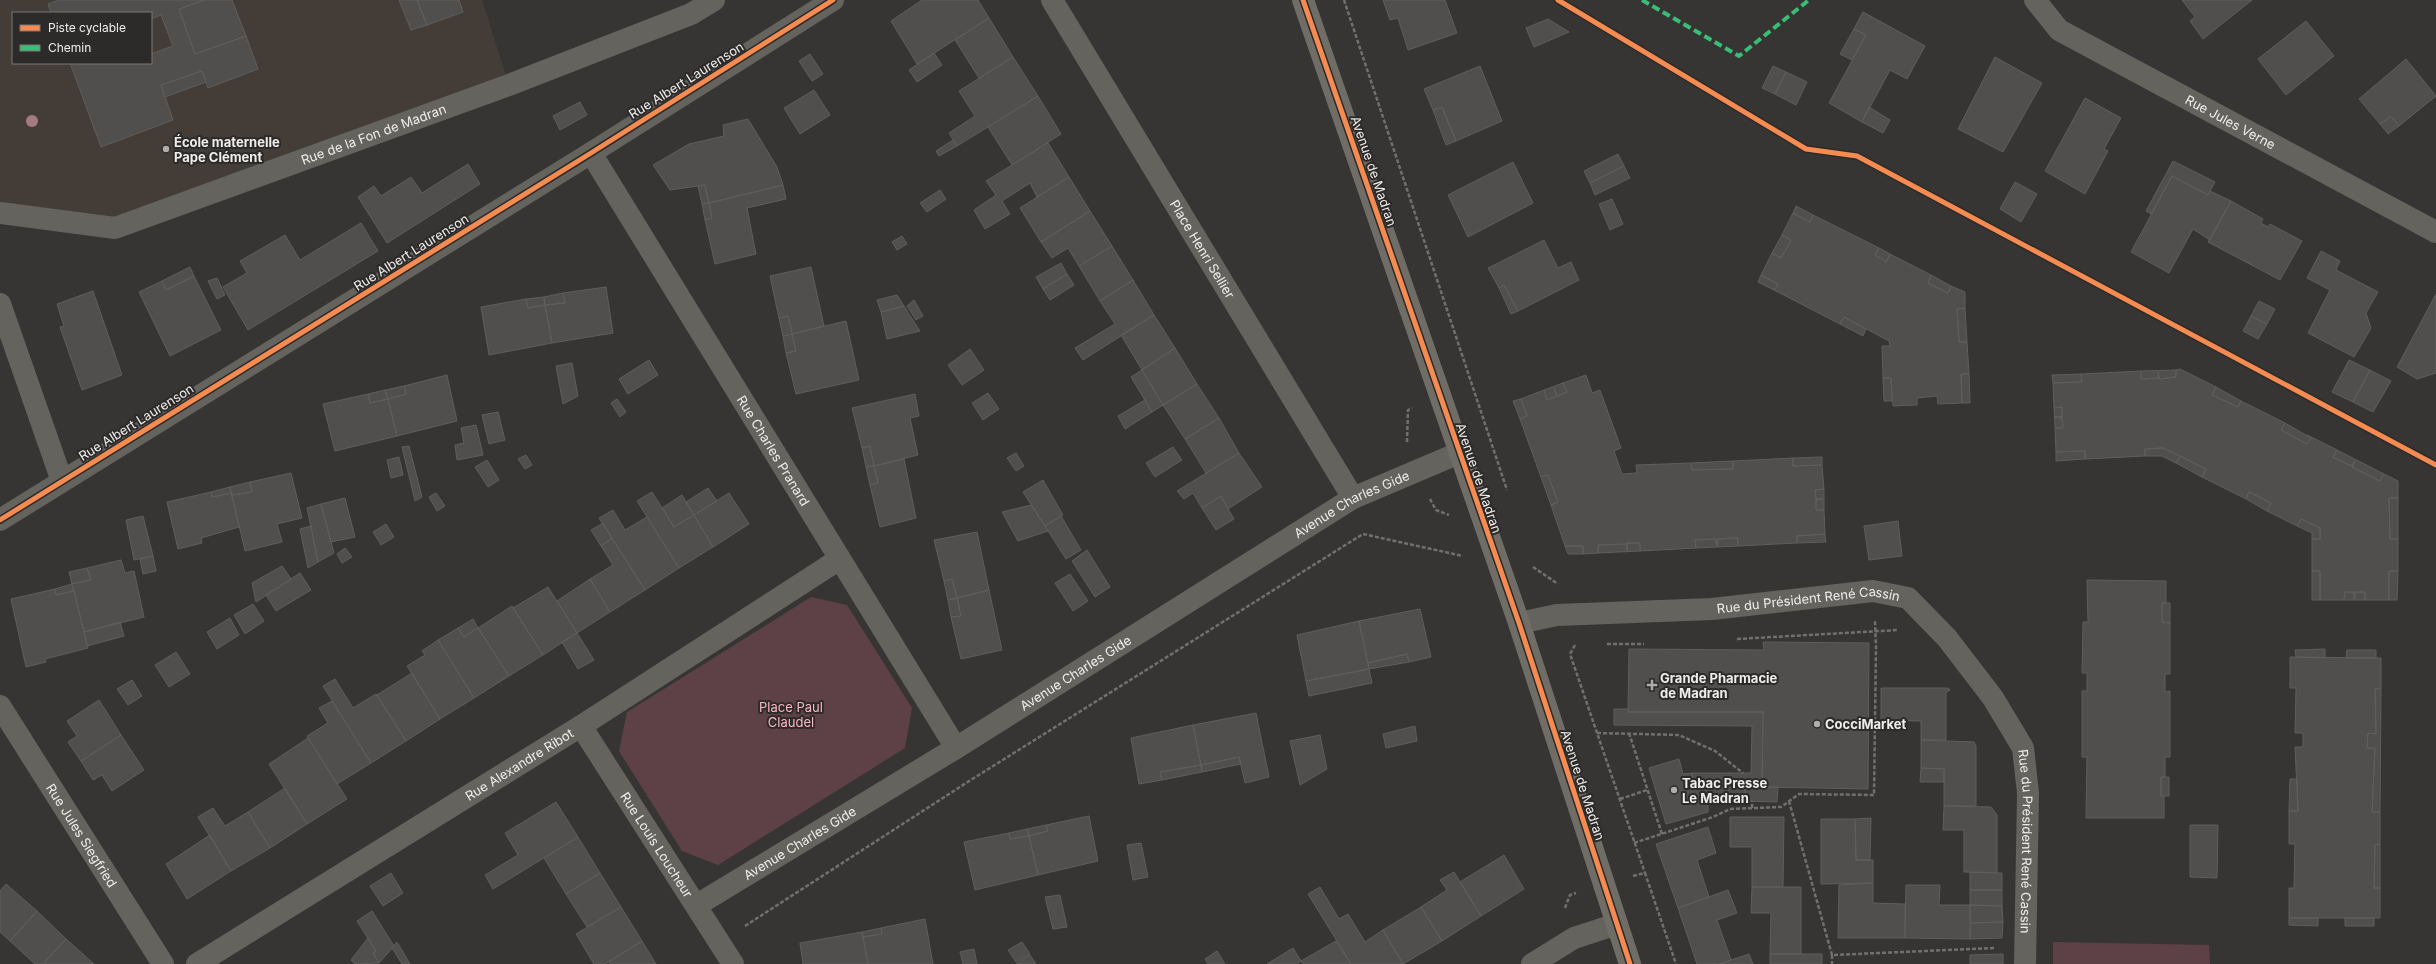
<svg xmlns="http://www.w3.org/2000/svg" width="2436" height="964" font-family="Inter,sans-serif">
<rect width="100%" height="100%" fill="#363533"/>
<path fill="#443d37" fill-rule="evenodd" d="M0 0H482L509 85 115 228 0 213ZM13 13H151V63H13Z"/>
<path fill="#5e4147" d="M811 597 847 605 912 708 905 748 718 865 682 851 619 751 627 712Z
M2053 942 2209 945 2210 964H2053Z"/>
<path fill="#504f4e" stroke="#5f5e5d" d="M59 0H205L179 9 195 54 246 36 258 69 208 88 202 71 161 85 173 120 101 147 70 63H151V54L173 46 161 15 151 19V13H51L48 4Z
M205 0H232L246 36 195 54 179 9Z
M399 0H417L427 25 411 30Z
M417 0H459L463 12 427 25Z
M922 0H978L989 18 917 64 891 21Z
M1383 0H1445L1457 33 1408 50 1398 18 1390 20Z
M2182 0H2252L2203 39 2190 21 2195 17Z
M1863 12 1925 46 1907 79 1890 70 1862 122 1829 103 1866 35 1854 29Z
M989 18 1013 57 979 78 955 40Z
M1548 19 1569 32 1534 47 1526 28Z
M2306 21 2334 56 2286 95 2258 59Z
M1854 29 1866 35 1852 60 1840 54Z
M934 53 942 65 917 82 909 70Z
M810 54 823 74 812 81 799 61Z
M1013 57 1038 96 957 146 949 133 975 116 959 91Z
M1995 57 2042 83 2003 152 1958 129Z
M2406 59 2436 96 2399 126 2391 116 2380 124 2359 99Z
M1480 66 1502 121 1456 141 1442 107 1433 110 1424 89Z
M1773 66 1786 72 1775 94 1762 88Z
M202 71 206 82 165 97 161 85Z
M1786 72 1807 82 1796 105 1775 94Z
M814 90 830 115 800 134 784 108Z
M1038 96 1061 134 1012 165 988 127Z
M2085 98 2121 118 2104 149 2108 151 2085 194 2045 171Z
M580 102 587 115 560 130 553 116Z
M1442 107 1456 141 1446 145 1433 110Z
M1869 107 1890 120 1883 133 1862 122Z
M2391 116 2399 126 2388 134 2380 124Z
M748 119 777 167 783 185 709 203 705 185 670 190 653 165 689 144 724 136 723 125Z
M953 140 957 146 939 156 936 151Z
M1048 143 1069 177 1037 197 1030 183 1002 201 1010 214 985 229 974 210 996 195 986 181Z
M1618 154 1624 166 1590 183 1584 171Z
M2173 161 2215 182 2208 195 2172 176 2151 214 2146 211Z
M1513 162 1533 203 1468 237 1448 195Z
M468 164 480 184 387 243 358 197 374 186 381 196 411 177 422 193Z
M1624 166 1630 178 1595 195 1590 183Z
M2172 176 2208 195 2210 191 2231 201 2210 240 2193 229 2169 273 2131 252Z
M1069 177 1090 211 1041 242 1020 208Z
M2015 182 2037 194 2021 222 2000 209Z
M705 185 709 203 702 204 698 186Z
M783 185 786 199 747 208 756 254 715 264 705 220 712 218 709 203Z
M940 190 946 199 927 212 920 203Z
M1612 199 1623 224 1610 230 1599 204Z
M2231 201 2263 219 2261 223 2268 227 2270 224 2302 241 2280 280 2208 242Z
M709 203 712 218 705 220 702 204Z
M1796 206 1813 215 1810 222 1793 213Z
M1090 211 1112 246 1079 266 1068 248 1052 258 1041 242Z
M1793 213 1810 222 1813 215 1879 248 1875 255 1886 262 1890 254 1931 275 1928 283 1948 293 1951 286 1965 292V308L1957 309 1959 342H1967L1969 374H1961L1962 403 1938 404 1937 396 1917 398V405L1893 406 1891 378H1883L1882 346H1890L1889 341 1844 317 1840 324 1774 290 1778 284 1761 275 1772 253 1781 258 1791 240 1782 235Z
M361 223 378 251 248 330 223 287 247 273 240 261 285 235 300 260Z
M1782 235 1791 240 1781 258 1772 253Z
M902 236 907 244 897 250 892 242Z
M1544 240 1558 268 1571 262 1579 280 1518 311 1504 285 1499 288 1488 268Z
M1112 246 1133 280 1100 301 1079 266Z
M1879 248 1890 254 1886 262 1875 255Z
M2321 251 2340 261 2336 270 2378 292 2366 313 2371 328 2354 357 2308 333 2330 290 2307 278Z
M1061 263 1067 274 1043 289 1036 277Z
M190 267 194 276 166 290 162 281Z
M811 267 824 326 792 334 788 316 779 318 770 276Z
M1067 274 1074 285 1050 300 1043 289Z
M1761 275 1778 284 1774 290 1758 282Z
M1931 275 1951 286 1948 293 1928 283Z
M194 276 221 330 170 356 139 292 162 281 166 290Z
M217 278 225 295 217 299 208 281Z
M1133 280 1154 315 1083 360 1075 348 1115 324 1100 301Z
M1504 285 1518 311 1511 314 1499 288Z
M606 287 613 333 552 343 545 305 565 303 563 293Z
M93 291 122 375 82 390 60 327 64 326 57 304Z
M563 293 565 303 545 305 544 297Z
M2436 294V373L2417 379 2397 367Z
M897 295 904 306 881 312 877 300Z
M544 297 545 305 528 308 526 299Z
M526 299 528 308 545 305 552 343 489 355 481 307Z
M914 300 923 316 916 320 907 306Z
M2259 301 2275 309 2267 324 2251 316Z
M904 306 920 331 887 339 881 312Z
M1965 308 1967 342H1959L1957 309Z
M1154 315 1175 348 1142 370 1121 335Z
M788 316 792 334 783 336 779 318Z
M2251 316 2267 324 2258 339 2243 331Z
M1844 317 1866 329 1863 336 1840 324Z
M846 321 859 380 796 394 786 353 796 351 792 334Z
M792 334 796 351 786 353 783 336Z
M1175 348 1197 384 1163 405 1142 370Z
M970 349 984 370 962 385 948 365Z
M649 360 658 375 628 394 619 379Z
M2349 360 2370 370 2353 402 2332 392Z
M572 363 578 396 563 404 556 366Z
M2180 369 2216 387 2212 395 2238 407 2241 401 2285 423 2281 430 2307 444 2311 438 2307 435 2337 450 2333 457 2351 466 2355 461 2352 467 2380 481 2384 474 2398 481V498H2389L2390 539H2398V571H2389V600H2365V592H2355L2354 599V592H2345L2344 600H2320V571H2312V539H2320V528L2301 519 2297 526 2267 511 2271 503 2249 492 2246 499 2202 477 2206 469 2180 456 2176 463 2180 456 2163 448 2145 449V456L2085 459V451L2056 452 2055 428H2063L2062 418 2055 417H2062V407L2054 408 2053 383 2082 382 2081 374 2141 371V379L2159 378 2158 372 2159 379 2176 377V370Z
M1142 370 1163 405 1152 412 1131 377Z
M2176 370V377L2159 379 2158 372 2159 378 2141 379V371Z
M2370 370 2391 381 2373 412 2353 402Z
M1961 374H1969L1970 403H1962Z
M2081 374 2082 382 2053 383 2052 375Z
M447 375 457 421 397 436 388 399 406 394 404 386Z
M1586 375 1592 393 1600 390 1621 448 1614 451 1622 474 1637 473 1636 465 1691 463 1692 470 1733 469V461L1793 458V466L1822 465 1824 489 1815 490 1816 499H1823L1816 500V510H1824L1825 534 1797 536V543L1738 546V538L1717 539V546L1715 539 1695 540 1696 548 1640 551V543H1627V550L1626 544 1598 545V553L1583 554V546H1565L1551 505 1558 502 1548 475 1541 477 1520 419 1527 416 1521 399 1544 390 1547 400 1557 396 1554 388 1557 396 1567 392 1563 383Z
M1883 378H1891L1892 401H1884Z
M1563 383 1567 392 1557 396 1554 388 1557 396 1547 400 1544 390Z
M1197 384 1219 418 1185 439 1163 405Z
M404 386 406 394 388 399 385 390Z
M2216 387 2241 401 2238 407 2212 395Z
M385 390 388 399 370 403 368 394Z
M988 393 999 409 983 420 972 403Z
M368 394 370 403 388 399 397 436 335 451 323 404Z
M915 394 919 416 910 418 918 455 874 466 870 446 862 448 852 408Z
M617 399 626 412 620 417 611 403Z
M1521 399 1527 416 1520 419 1513 401Z
M1145 400 1152 412 1125 429 1118 416Z
M2062 407V417H2055L2062 418 2063 428H2055L2054 408Z
M498 412 505 440 489 444 482 415Z
M1219 418 1239 453 1206 473 1185 439Z
M2285 423 2311 438 2307 444 2281 430Z
M476 425 483 455 457 460 455 445 464 443 461 428Z
M409 446 422 497 415 501 402 447Z
M870 446 874 466 866 467 862 448Z
M1173 447 1182 460 1155 477 1146 463Z
M2163 448 2180 456 2176 463 2162 456H2145V449Z
M2337 450 2384 474 2380 481 2352 467 2355 461 2351 466 2333 457Z
M2085 451V459L2056 461V452Z
M1016 453 1024 466 1016 471 1007 458Z
M1239 453 1262 487 1228 509 1221 496 1202 508 1193 493 1184 499 1177 491Z
M526 455 532 465 525 469 518 459Z
M2180 456 2206 469 2202 477 2176 463Z
M399 457 403 475 391 478 387 460Z
M1822 457V465L1793 466V458Z
M904 459 916 518 880 527 870 485 878 483 874 466Z
M487 460 499 480 488 487 475 467Z
M1733 461V469L1692 470 1691 463Z
M874 466 878 483 870 485 866 467Z
M291 473 302 518 277 524 282 542 245 551 232 495 252 492 250 482Z
M1548 475 1558 502 1551 505 1541 477Z
M1043 480 1063 515 1045 526 1023 492Z
M250 482 252 492 232 495 230 487Z
M230 487 231 493 212 497 211 492Z
M708 488 717 501 694 515 686 502Z
M1824 489V510H1816V500L1823 499H1816L1815 490Z
M211 492 212 497 231 493 239 527 201 538 202 543 178 549 167 502Z
M652 492 674 527 694 515 713 547 679 568 637 501Z
M2249 492 2271 503 2267 511 2246 499Z
M436 493 445 506 437 511 429 497Z
M729 493 749 524 713 547 694 515Z
M682 495 694 515 674 527 662 508Z
M1221 496 1234 519 1216 530 1202 508Z
M345 498 355 537 331 542 321 504Z
M2389 498H2398V539H2390Z
M321 504 334 553 318 562 307 508Z
M1031 505 1048 531 1018 541 1002 512Z
M613 510 625 530 647 517 679 568 645 590 599 518Z
M143 516 153 556 134 560 126 520Z
M1061 516 1081 550 1066 559 1045 526Z
M2301 519 2320 528V539H2312V533L2297 526Z
M1898 521 1902 556 1869 560 1864 526Z
M603 523 612 538 601 546 591 530Z
M386 524 394 537 381 545 373 532Z
M311 526 318 562 308 568 300 529Z
M977 532 989 590 957 598 952 579 944 581 934 540Z
M1825 534 1826 542 1797 543V536Z
M612 538 645 590 610 612 590 579 613 565 601 546Z
M1738 538V546L1696 548 1695 540 1715 539 1717 546V539Z
M1627 543H1640V551L1598 553V545L1626 544 1627 550Z
M1565 546H1583V554H1568Z
M345 548 352 557 342 563 337 554Z
M1087 550 1110 587 1095 597 1072 561Z
M153 556 156 571 143 574 140 559Z
M121 560 125 573 134 571 144 617 84 632 72 584 91 580 87 568Z
M282 566 291 579 256 602 252 583Z
M87 568 91 580 72 584 69 572Z
M2312 571H2320V600H2312Z
M2389 571H2398L2397 600H2389Z
M300 573 311 590 276 611 266 595Z
M1070 574 1088 601 1073 611 1055 583Z
M590 579 610 612 577 633 557 601Z
M952 579 957 598 948 600 944 581Z
M2087 580 2166 581V603H2162V622L2170 623V674H2165V692L2170 691V757H2165V777H2161V796H2164V818H2086L2087 757H2082V691H2087V673H2082L2083 622H2088Z
M72 584 74 591 56 595 55 589Z
M548 587 577 633 543 655 513 608Z
M55 589 56 595 74 591 88 648 45 659 46 662 26 667 11 599Z
M989 590 1002 650 961 659 951 617 961 616 957 598Z
M2345 592H2354L2355 599V592H2365V600H2344Z
M957 598 961 616 951 617 948 600Z
M2162 603H2170V623L2162 622Z
M253 604 264 621 245 634 234 615Z
M512 606 543 655 509 676 478 628Z
M1420 609 1431 657 1409 662 1407 654 1368 663 1359 621Z
M230 618 239 635 217 649 207 632Z
M473 619 478 628 464 637 458 628Z
M1359 621 1369 669 1306 681 1297 635Z
M120 622 124 636 87 646 84 632Z
M458 628 464 637 478 628 509 676 474 698 438 640Z
M577 633 594 660 578 669 562 642Z
M438 640 474 698 440 719 407 666 425 655 422 651Z
M1763 642 1869 643 1868 789 1762 787 1763 712H1628L1629 649 1764 650Z
M2325 649V658L2296 657 2295 650Z
M2347 650H2376V658H2346Z
M176 652 190 674 169 687 155 665Z
M1407 654 1409 662 1369 669 1368 663Z
M2290 657 2381 658V688L2375 689 2376 734 2368 733 2367 748H2375L2372 812H2380V844L2375 845 2374 888H2380V918H2289V888H2294L2295 844H2289V811H2298L2295 747H2303V733H2295L2296 688H2290Z
M1369 669 1372 683 1309 696 1306 681Z
M412 673 440 719 406 741 377 695Z
M335 679 353 708 376 694 406 741 371 763 323 686Z
M132 680 142 696 128 705 117 689Z
M1881 688H1948L1950 690 1946 692V740H1921V721L1881 720Z
M2381 688 2380 812H2372L2375 748H2367L2368 733 2376 734 2375 689Z
M99 700 121 735 81 761 68 742 77 736 67 721Z
M332 701 371 763 337 784 307 736 328 723 319 708Z
M1614 709H1629L1628 712H1763L1762 787H1778L1777 802 1745 801V783L1692 784V773H1751L1752 726 1614 725Z
M1256 713 1269 777 1245 783 1239 757 1201 765 1193 725Z
M1193 725 1201 765 1160 772 1162 780 1139 784 1131 738Z
M1415 726 1417 741 1386 748 1383 734Z
M121 735 144 770 112 791 102 775 93 780 81 761Z
M1320 735 1327 769 1300 785 1290 741Z
M308 738 347 799 307 824 269 764Z
M1921 740 1974 742 1976 746V806H1944V769L1921 768Z
M1239 757 1241 764 1202 772 1201 765Z
M1679 759 1683 774 1692 773V784L1745 783V801L1708 800V812L1666 824 1649 768Z
M1201 765 1202 772 1162 780 1160 772Z
M1921 768 1944 769V782H1920Z
M2161 777H2169V796H2161Z
M2290 779H2297L2298 811H2289Z
M285 788 307 824 270 848 248 812Z
M556 802 578 837 493 889 485 875 518 855 505 833Z
M1944 806 1991 807 1997 815V873L1964 872V830H1943Z
M213 808 225 826 248 812 270 848 231 871 198 817Z
M1089 816 1098 861 1038 875 1029 836 1048 831 1046 825Z
M1730 817H1784L1783 887H1752V847H1730Z
M1871 818 1870 860H1856L1855 819Z
M1821 819H1855L1856 860H1873V883L1821 884Z
M1046 825 1048 831 1029 836 1027 829Z
M2190 825H2218L2217 878 2190 877Z
M1708 827 1716 853 1697 860 1709 897 1678 908 1656 844Z
M1027 829 1029 836 1010 839 1009 833Z
M1009 833 1010 839 1029 836 1038 875 975 890 964 842Z
M210 835 231 871 187 899 166 864Z
M578 837 600 873 566 894 544 858Z
M1141 843 1148 877 1133 880 1127 845Z
M2380 844V888H2374L2375 845Z
M1504 855 1524 889 1481 916 1460 882Z
M1454 872 1481 916 1442 941 1421 907 1447 890 1440 880Z
M1970 872 2002 873V890H1970Z
M391 873 403 893 383 906 370 886Z
M600 873 621 907 587 927 566 894Z
M1873 883V903L1905 904V938H1838L1839 885Z
M6 884 37 911 10 941 0 932V891Z
M1906 885H1940L1939 905H1970V939L1905 938Z
M1320 887 1339 919 1348 914 1365 942 1383 930 1403 964H1351L1308 894Z
M1752 887H1801V954H1770L1771 913H1751Z
M1728 890 1737 913 1717 920 1731 960 1719 964H1697L1678 908Z
M1970 890H2002V906L1970 905Z
M1060 895 1067 927 1053 929 1045 897Z
M1970 905 2002 906 2003 922 1971 923Z
M621 907 642 941 605 964H594L576 934Z
M1421 907 1442 941 1403 964 1383 930Z
M37 911 66 939 43 964H35L10 941Z
M372 911 394 946 379 963 373 953 376 951 357 921Z
M2289 918H2318V926L2289 925Z
M2345 918H2374V926H2345Z
M925 919 933 964H868L863 937 882 934 881 928Z
M2003 922 2002 938 1970 939 1971 923Z
M881 928 882 934 863 937 862 932Z
M862 932 868 964H803L800 943Z
M368 938 376 951 373 953 379 963 355 964 351 960Z
M66 939 94 964H43Z
M642 941 656 964H610L609 962Z
M1336 941 1351 964H1303L1301 961Z
M397 942 410 964H402L392 948Z
M1022 942 1030 954 1016 962 1008 950Z
M1293 948 1301 961 1297 964H1267Z
M974 949 977 964H963L960 952Z
M1217 951 1225 964H1208L1205 959Z
M1749 954 1753 964H1719Z
M1770 954H1822V964H1770Z
M2003 954V964H1970V955Z
M1030 955 1036 964H1016Z"/>
<g fill="none" stroke-linecap="round" stroke-linejoin="round">
<path stroke="#72706e" stroke-width="2.5" stroke-dasharray="4 2" stroke-linecap="butt" d="M1344 0 1507 490
M1558 0 1806 149 1857 156 2436 465
M1407 442 1408 410 1412 408
M1430 499 1436 510 1449 515
M1533 567 1558 584
M1737 639 1898 630
M1607 644H1644
M1575 645 1570 654 1645 873
M1597 733 1679 735 1715 751 1743 773
M1629 733 1662 834
M1620 799 1647 790
M1789 801 1832 955 1995 948
M1752 808V801
M1634 843 1713 817 1730 809 1781 807 1799 794 1874 795 1876 647 1875 621
M1633 876 1645 873 1676 964
M1565 908 1570 895 1576 893
M745 926 966 783 1363 534 1463 556
M1832 955V964"/>
<g stroke="#64635e" stroke-width="22">
<path id="s1" d="M1052 0 1353 498"/>
<path id="s2" d="M2035 0 2059 30 2436 232"/>
<path id="s3" d="M591 153 956 748"/>
<path id="s4" d="M0 213 115 228 509 85 691 14 714 0"/>
<path d="M0 304 62 481"/>
<path d="M0 520 591 153 833 0"/>
<path id="s5" d="M1519 623 1557 615 1712 609 1873 591 1908 598 1947 638 1993 698 2023 748 2028 793 2025 964"/>
<path id="s6" d="M0 706 163 964"/>
<path id="s7" d="M581 726 733 964"/>
<path id="s8" d="M697 905 956 748 1353 498 1459 453"/>
<path id="s9" d="M197 964 581 726 838 560"/>
<path d="M1532 964 1574 938 1617 924"/>
</g>
<path stroke="#6f6d66" stroke-width="22" d="M1303 0 1519 623 1630 964"/>
<path stroke="#3abd76" stroke-width="4" stroke-dasharray="8 4" stroke-linecap="butt" d="M1642 0 1739 56 1809 0"/>
<g stroke="#2d2b29" stroke-width="8">
<path id="cycleway" d="M1303 0 1519 623 1630 964
M1558 0 1806 149 1857 156 2436 465
M0 520 591 153 833 0"/>
</g>
<use href="#cycleway" stroke="#f68b52" stroke-width="5"/>
</g>
<circle fill="#a57b83" cx="32" cy="121" r="6"/>
<g fill="#aeadab" stroke="#2d2b29" stroke-width="1.5">
<circle cx="166" cy="149" r="4"/>
<path d="M1650 679h4v4h4v4h-4v4h-4v-4h-4v-4h4z"/>
<circle cx="1817" cy="724" r="4"/>
<circle cx="1674" cy="790" r="4"/>
</g>
<g text-anchor="middle" stroke-width="4" stroke-linejoin="round" paint-order="stroke">
<g font-size="13" fill="#efedec" stroke="#2d2b29">
<text transform="translate(686 80) rotate(-32)" y="5">Rue Albert Laurenson</text>
<text dy="5" stroke="none"><textPath href="#s2" startOffset="233">Rue Jules Verne</textPath></text>
<text dy="5" stroke="none"><textPath href="#s4" startOffset="391">Rue de la Fon de Madran</textPath></text>
<text transform="translate(1374 171) rotate(71)" y="5">Avenue de Madran</text>
<text dy="5" stroke="none"><textPath href="#s1" startOffset="291">Place Henri Sellier</textPath></text>
<text transform="translate(411 252) rotate(-32)" y="5">Rue Albert Laurenson</text>
<text transform="translate(136 422) rotate(-32)" y="5">Rue Albert Laurenson</text>
<text dy="5" stroke="none"><textPath href="#s3" startOffset="349">Rue Charles Pranard</textPath></text>
<text transform="translate(1479 478) rotate(71)" y="5">Avenue de Madran</text>
<text dy="5" stroke="none"><textPath href="#s8" startOffset="768">Avenue Charles Gide</textPath></text>
<text dy="5" stroke="none"><textPath href="#s5" startOffset="291">Rue du Président René Cassin</textPath></text>
<text dy="5" stroke="none"><textPath href="#s8" startOffset="444">Avenue Charles Gide</textPath></text>
<text dy="5" stroke="none"><textPath href="#s9" startOffset="379">Rue Alexandre Ribot</textPath></text>
<text transform="translate(1583 785) rotate(72)" y="5">Avenue de Madran</text>
<text dy="5" stroke="none"><textPath href="#s6" startOffset="153">Rue Jules Siegfried</textPath></text>
<text dy="5" stroke="none"><textPath href="#s5" startOffset="675">Rue du Président René Cassin</textPath></text>
<text dy="5" stroke="none"><textPath href="#s8" startOffset="120">Avenue Charles Gide</textPath></text>
<text dy="5" stroke="none"><textPath href="#s7" startOffset="141">Rue Louis Loucheur</textPath></text>
</g>
<g font-size="13" font-weight="bold" fill="#efedec" stroke="#2d2b29" text-anchor="start">
<text x="174" y="147">École maternelle<tspan x="174" dy="15">Pape Clément</tspan></text>
<text x="1660" y="683">Grande Pharmacie<tspan x="1660" dy="15">de Madran</tspan></text>
<text x="1825" y="729">CocciMarket</text>
<text x="1682" y="788">Tabac Presse<tspan x="1682" dy="15">Le Madran</tspan></text>
</g>
<g font-size="13" fill="#ffb5c5" stroke="#2d2b29">
<text x="791" y="712">Place Paul<tspan x="791" dy="15">Claudel</tspan></text>
</g>
</g>
<rect x="12" y="12" width="140" height="52" fill="#2d2b29" stroke="#7b7977"/>
<rect x="20" y="25" width="20" height="6" fill="#f68b52" stroke="#7b7977"/>
<text x="48" y="32" font-size="12" fill="#efedec">Piste cyclable</text>
<rect x="20" y="45" width="20" height="6" fill="#3abd76" stroke="#7b7977"/>
<text x="48" y="52" font-size="12" fill="#efedec">Chemin</text>
</svg>
